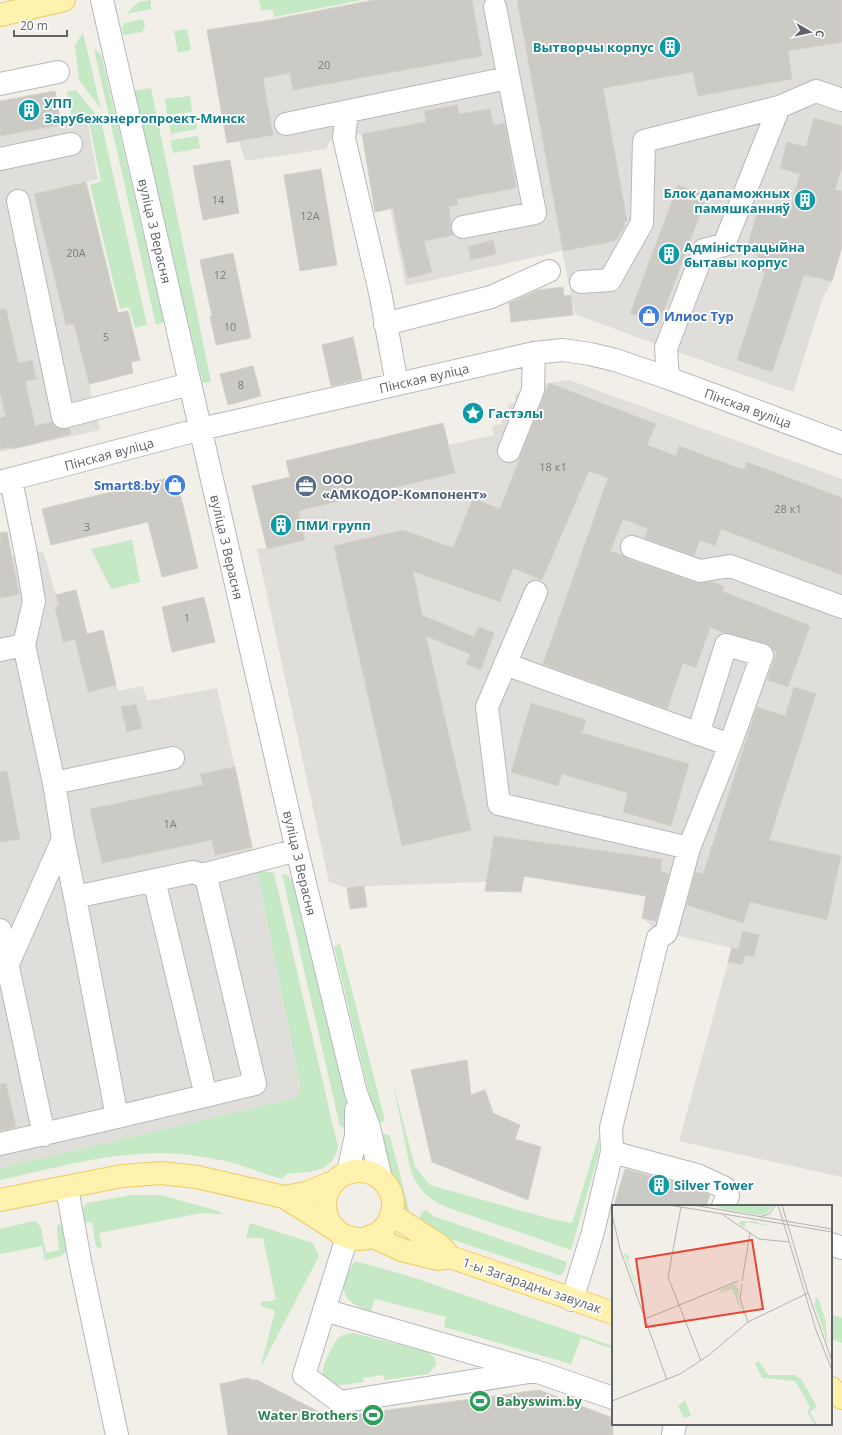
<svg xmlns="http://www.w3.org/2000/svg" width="842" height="1435" font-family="'Open Sans',sans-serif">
<rect width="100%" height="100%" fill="#f1efe8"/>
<path fill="#e0deda" d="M374 0H842V249L832 281 822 300 793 392 666 348 575 314 562 251 406 286 390 209 375 212 362 134 330 141 326 149 245 161 239 141 227 143 207 30 252 23 256 39 279 34 277 18Z
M87 120 98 179 86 182 118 313 128 311 140 360 131 362 133 373 89 384 100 430 0 452V136Z
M569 380 842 479V1177L679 1141 732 948 666 933 655 929 642 918 646 896 524 876 521 892 485 891 486 882 364 886 347 888 329 882 257 549 267 548 290 477 286 461 443 423 448 445 494 435 492 426 502 424 500 415 509 413 508 405 516 402 515 395 549 383Z
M43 551 56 595 76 590 86 634 103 630 118 691 143 686 147 701 217 688 235 767 255 862 301 1089 296 1098 0 1168V560Z"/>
<path fill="#c5e8c5" d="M151 0V9L126 14 139 2Z
M259 0H362L274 17 273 10H261Z
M143 19 145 26 142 32 123 35 122 27 125 23Z
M187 29 191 50 178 53 174 31Z
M83 33 101 109 79 80 75 45Z
M94 49 101 54 164 322 156 325Z
M151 88 211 382 203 383 132 91Z
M76 90 101 121 147 325 135 328 129 307 120 309 90 185 101 181 88 117 72 120 67 92Z
M190 96 192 112 167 115 165 99Z
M195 116 197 129 171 134 168 120Z
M198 136 200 148 173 153 171 140Z
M132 540 140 582 111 589 91 549Z
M257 871H263L274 873 338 1147C332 1175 309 1171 286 1174L283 1179C266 1175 250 1168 234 1163 224 1160 214 1159 204 1157 133 1145 69 1165 0 1180V1168L296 1098 301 1089Z
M282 874 288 875 296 888 352 1127 344 1128 340 1126Z
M340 944 385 1121 376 1123 334 946Z
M393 1083 415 1167 430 1185 551 1219 572 1223 599 1136V1152L571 1250 446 1207C428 1198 419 1190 411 1172Z
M386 1134 390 1136 409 1210 408 1216 397 1202 391 1186 380 1135Z
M132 1195H160L215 1210 224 1214 202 1213 99 1233 102 1248 96 1247 92 1222 84 1223C82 1214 80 1209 88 1203Z
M426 1210 433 1216 567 1262 563 1274 559 1275 423 1230 417 1225 422 1212Z
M33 1221 37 1222 41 1228 46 1253 59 1250 57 1228 58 1225 64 1223 68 1250 61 1256 45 1260 42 1246 0 1254V1229Z
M250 1223 313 1243 319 1256 260 1369 275 1311 261 1306V1302L276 1300 263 1238H246Z
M355 1261 409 1276 613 1346V1349L581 1338 571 1364 444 1327 446 1317 375 1299 371 1311C355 1307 338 1298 346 1278 348 1272 352 1266 355 1261Z
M831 1314 842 1318V1343L831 1339Z
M353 1333 427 1352 435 1358 436 1365 428 1374 385 1380 383 1375 363 1378 364 1382 333 1386C329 1383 324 1380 323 1375 321 1367 334 1340 341 1336 344 1334 349 1334 353 1333Z"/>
<path fill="#cccac5" stroke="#d6d1c6" d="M374 0H472L482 56 293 90 290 73 263 78 273 135 227 143 207 30 277 19Z
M517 0H842V42L788 51 792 79 698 96 693 72 603 88 627 221 624 222 625 227 615 241 563 251Z
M55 91 61 125 0 136V101Z
M457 105 459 114 490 109 493 125 505 123 516 188 457 199 458 205 449 207 451 223V229L453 235 424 241 432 272 408 278 400 245 393 208 375 212 362 134 426 122 424 111Z
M814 118 842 126V167L835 190 842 191V246L832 281 804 275 772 372 737 360 765 272 754 268 758 255 746 251 758 210 787 219 800 174 780 168 787 142 806 147Z
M230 160 239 213 203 220 193 166Z
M321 169 337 265 300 271 284 175Z
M86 182 118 313 128 311 140 360 131 362 133 373 89 384 74 324 66 325 34 194Z
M678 185 707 196 659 324 630 313Z
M493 240 496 254 471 260 468 247Z
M233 253 251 338 216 345 210 316H212L200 260Z
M563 287 564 296 571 295 573 315 511 322 509 303 538 290Z
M0 309H6L18 363 32 360 36 379 25 381 35 426 52 422 54 426 59 429 69 428 71 434 13 449V447L0 449V418L6 416 0 393Z
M353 337 362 379 331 386 322 345Z
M253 366 261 396 228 405 220 374Z
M549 383 656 424 647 445 676 456 679 446 744 470 747 462 842 498V575L721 529 715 546 700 540 694 556 645 538 648 529 623 519 610 551 623 555 628 559 696 583 711 582 724 586 722 591 810 626 788 687 767 680 777 652 773 650 771 646 765 643 725 633 710 627 696 668 683 663 667 709 543 664 608 478 589 471 542 580 513 568 500 602 413 571 422 615 474 637 479 627 494 633 481 670 466 664 470 654 426 636 471 830 402 846 334 546 403 530 453 548 473 498 500 509Z
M443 423 455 473 298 511 305 540 267 549 252 486 290 477 286 461Z
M176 476 198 568 162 577 148 522 51 545 42 509Z
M7 532 19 594 0 598V533Z
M76 590 87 634 103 630 116 685 88 692 75 639 63 642 55 607 59 606 56 595Z
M204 597 215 642 172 652 162 607Z
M794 687 816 694 769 840 841 856 827 920 750 902 743 923 687 905 695 872 703 874 757 707 785 716Z
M531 703 586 720 582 733 689 764 671 826 623 812 628 793 562 774 558 786 511 772Z
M136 704 142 728 127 732 121 707Z
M235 767 252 847 215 855 212 840 102 863 90 809 203 785 200 774Z
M7 771 20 839 0 842V772Z
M494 836 662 859 660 871 669 874 656 921 642 918 646 896 524 876 521 892 485 891Z
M364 886 367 907 350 909 347 888Z
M743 931 759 935 754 957 745 955 742 965 728 962 732 948 738 950Z
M467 1060 471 1095 485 1090 493 1113 520 1125 515 1139 541 1147 528 1200 432 1162 411 1070Z
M6 1083 16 1127 0 1131V1084Z
M625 1169 693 1187 710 1195 706 1206H614Z
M247 1378 252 1380H257L329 1417 373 1412 539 1390 613 1418V1435H228L220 1384Z"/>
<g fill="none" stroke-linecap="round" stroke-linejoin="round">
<g stroke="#b5b8bc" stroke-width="24">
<path id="minor" d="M102 0 297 850 356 1093 369 1127 381 1179
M0 84 58 72
M347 112 344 138 380 292 397 384
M286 124 508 78
M0 159 71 144
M18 201 63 417 190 384
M463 227 535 213 495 7
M581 282 610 280 642 223 644 141 779 107
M385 324 491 297 549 271
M668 378 666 348 704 250 724 245 779 107 816 91 842 100
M509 451 533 390 534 353
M11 480 26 554 34 601 24 645 54 783 63 839 75 897
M0 482 201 429 534 353 563 350 590 354 615 360 668 378 842 443
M632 547 700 571 730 566 842 607
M536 592 487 707 499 804 689 848
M0 650 24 645
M505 664 730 745 689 848 666 933 658 938 611 1128 612 1152 593 1232 572 1300
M698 734 726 645 762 655 730 745
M54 783 173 758
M202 875 297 850
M154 880 206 1096
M0 930 44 1135
M7 966 63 839
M0 1144 117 1117 255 1084 207 881 202 875 193 872 75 897 117 1117
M612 1152 697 1175 725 1188 728 1196 723 1206
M348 1172 356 1136V1110
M67 1188 80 1261 117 1435
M347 1237 304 1375 340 1402 535 1371
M831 1244 842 1248
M324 1310 535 1371 613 1398
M673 1435 675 1424"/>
</g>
<g stroke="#f2c960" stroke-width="24">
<path id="major" d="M0 15 64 0
M325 1205a34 34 0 1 1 68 0a34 34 0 1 1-68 0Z
M284 1197 306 1193 333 1182
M0 1200 122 1176 161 1173 197 1177 284 1197 333 1228
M391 1214 442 1247 450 1257
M371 1236 402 1250 438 1259 450 1257 613 1313
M831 1388 842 1398"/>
</g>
<use href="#minor" stroke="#fff" stroke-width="22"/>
<use href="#major" stroke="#fff2af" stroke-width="22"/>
</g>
<defs>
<g id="building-disc" transform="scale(1.15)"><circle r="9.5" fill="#0f9aa8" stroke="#fff"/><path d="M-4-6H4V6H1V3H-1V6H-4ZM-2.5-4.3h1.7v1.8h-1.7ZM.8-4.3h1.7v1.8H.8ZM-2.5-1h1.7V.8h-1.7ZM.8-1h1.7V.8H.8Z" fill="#fff"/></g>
<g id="shop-disc" transform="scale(1.15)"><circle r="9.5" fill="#3f7fe0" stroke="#fff"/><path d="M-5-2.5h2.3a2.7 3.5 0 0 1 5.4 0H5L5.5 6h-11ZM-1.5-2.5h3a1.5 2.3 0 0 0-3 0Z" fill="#fff"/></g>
<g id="sight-disc" transform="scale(1.15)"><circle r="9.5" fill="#0f9aa8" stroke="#fff"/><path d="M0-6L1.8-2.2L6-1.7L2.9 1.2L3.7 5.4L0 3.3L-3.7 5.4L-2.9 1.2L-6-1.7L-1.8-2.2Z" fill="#fff"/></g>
<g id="office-disc" transform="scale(1.15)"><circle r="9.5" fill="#5c6f8a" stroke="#fff"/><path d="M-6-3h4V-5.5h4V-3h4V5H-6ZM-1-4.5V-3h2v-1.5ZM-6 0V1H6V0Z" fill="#fff"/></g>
<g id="stadium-disc" transform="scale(1.15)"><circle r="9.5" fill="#2e9e5b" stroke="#fff"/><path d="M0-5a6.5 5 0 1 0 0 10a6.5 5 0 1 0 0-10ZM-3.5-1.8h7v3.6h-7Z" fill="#fff"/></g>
</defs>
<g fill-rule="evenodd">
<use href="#building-disc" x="670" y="47"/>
<use href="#building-disc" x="29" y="110"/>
<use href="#building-disc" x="805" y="200"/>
<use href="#building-disc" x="669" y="254"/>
<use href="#shop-disc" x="649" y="316"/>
<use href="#sight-disc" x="473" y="413"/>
<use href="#shop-disc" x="175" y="485"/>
<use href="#office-disc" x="306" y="486"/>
<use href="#building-disc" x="281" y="525"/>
<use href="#building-disc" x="659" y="1185"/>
<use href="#stadium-disc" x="480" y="1401"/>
<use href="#stadium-disc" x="373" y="1415"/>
</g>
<g text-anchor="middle" stroke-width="3.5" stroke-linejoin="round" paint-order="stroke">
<g font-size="11" fill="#7a7d7f">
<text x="324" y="69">20</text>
<text x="218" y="204">14</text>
<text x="310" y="220">12А</text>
<text x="76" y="257">20А</text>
<text x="220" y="279">12</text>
<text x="230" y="331">10</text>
<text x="106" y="341">5</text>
<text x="241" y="389">8</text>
<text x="553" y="471">18 к1</text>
<text x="788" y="513">28 к1</text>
<text x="87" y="531">3</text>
<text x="187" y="622">1</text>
<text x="170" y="828">1А</text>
</g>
<g font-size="13" font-weight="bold" fill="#0d838f" stroke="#fff" text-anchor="start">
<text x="654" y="52" text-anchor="end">Вытворчы корпус</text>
<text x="44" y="108">УПП<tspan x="44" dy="15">Зарубежэнергопроект-Минск</tspan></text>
<text x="790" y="198" text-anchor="end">Блок дапаможных<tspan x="790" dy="15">памяшканняў</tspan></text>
<text x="684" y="252">Адміністрацыйна<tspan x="684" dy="15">бытавы корпус</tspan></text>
<text x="488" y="418">Гастэлы</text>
<text x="296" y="530">ПМИ групп</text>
<text x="674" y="1190">Silver Tower</text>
</g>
<g font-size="13" fill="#5f6368" stroke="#fff">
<text transform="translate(155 231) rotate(77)" y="5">вуліца 3 Верасня</text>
<text transform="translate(424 378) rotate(-13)" y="5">Пінская вуліца</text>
<text transform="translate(748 408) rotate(20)" y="5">Пінская вуліца</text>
<text transform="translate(109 454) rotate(-15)" y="5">Пінская вуліца</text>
<text transform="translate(227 547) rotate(77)" y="5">вуліца 3 Верасня</text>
<text transform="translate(300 863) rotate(77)" y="5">вуліца 3 Верасня</text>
<text transform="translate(532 1285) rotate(19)" y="5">1-ы Загарадны завулак</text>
</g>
<g font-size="13" font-weight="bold" fill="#366cbe" stroke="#fff" text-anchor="start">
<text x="664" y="321">Илиос Тур</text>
<text x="160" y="490" text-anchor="end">Smart8.by</text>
</g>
<g font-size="13" font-weight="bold" fill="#4e5e75" stroke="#fff" text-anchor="start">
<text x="322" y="484">ООО<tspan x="322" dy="15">«АМКОДОР-Компонент»</tspan></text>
</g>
<g font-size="13" font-weight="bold" fill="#27864d" stroke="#fff" text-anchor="start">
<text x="496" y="1406">Babyswim.by</text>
<text x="358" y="1420" text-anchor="end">Water Brothers</text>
</g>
</g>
<g transform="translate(612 1205)">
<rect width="220" height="220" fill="#f1efe8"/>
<path d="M102 0H162L155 8 147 10 111 4ZM128 16H141L162 22 134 17 132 22 127 19ZM12 48 18 51 16 55 31 101ZM122 79 127 84 126 94 132 114 120 84 102 90 114 84 103 87ZM203 92 207 95 213 114 216 139 202 98H204ZM147 156 156 170H183L189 174 205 202 198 207 205 220H203L195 207 198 202 183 176 150 173 143 158ZM73 195 79 211 72 213 66 201Z" fill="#c5e8c5"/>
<path fill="none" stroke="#b3b3b1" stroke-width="1" d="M57 0 220 27M81 0 220 24M166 0 204 125 220 165M170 0 196 88 220 156M69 2 56 72 89 156M0 9 8 44 55 175M111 10 147 34 177 37M147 12 157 9 164 0M130 76 138 28M130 79 128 94 136 117M33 114 126 76M0 196 68 169 97 150 136 117 196 88"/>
<path fill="#ea4335" fill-opacity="0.15" stroke="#ea4335" stroke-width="2" d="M140 35 151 104 34 122 24 54Z"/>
<rect width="220" height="220" fill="none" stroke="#5f6368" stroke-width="2"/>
</g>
<g transform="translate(810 32) rotate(99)" stroke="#ffffff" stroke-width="3" paint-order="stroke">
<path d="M0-3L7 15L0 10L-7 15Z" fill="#5f6368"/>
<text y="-6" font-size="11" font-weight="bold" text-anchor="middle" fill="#5f6368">С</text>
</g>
<path d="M14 30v6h53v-6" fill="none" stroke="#5f6368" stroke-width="2"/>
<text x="20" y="30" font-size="12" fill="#5f6368" stroke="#ffffff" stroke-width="3" paint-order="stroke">20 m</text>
</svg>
